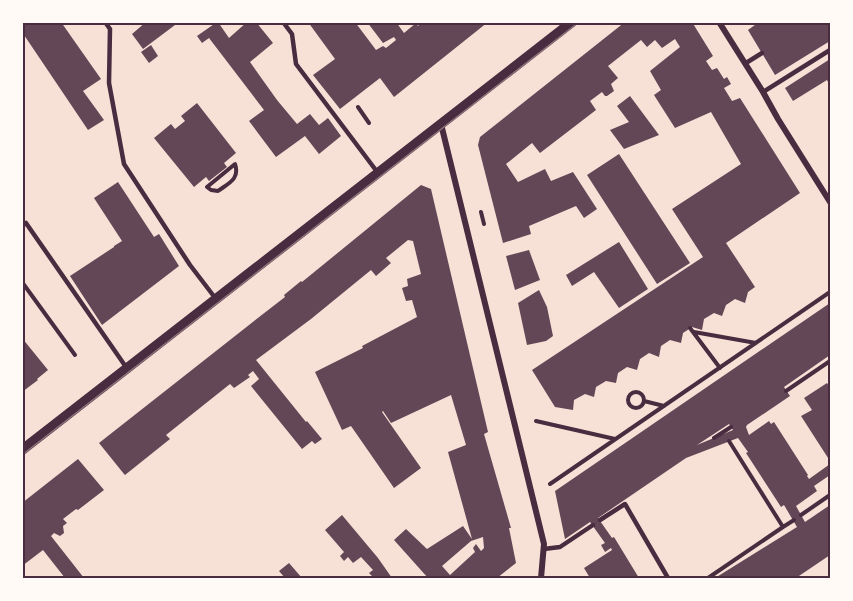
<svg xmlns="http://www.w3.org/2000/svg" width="853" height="601" font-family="'Times New Roman',serif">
<rect width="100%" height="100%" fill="#f7e1d7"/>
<path fill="#644757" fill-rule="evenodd" d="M22 22H61L101 79 83 91 104 120 88 130 22 32Z
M146 22H173L175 25 143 49 132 34Z
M217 22H218L229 38 247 22H256L273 43 250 62 277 100 297 124 310 114 319 125 328 118 341 136 319 154 305 136 276 157 249 121 264 110 209 38 202 43 197 36Z
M308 22H355L376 50 383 46 386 48 396 40 394 37 383 43 367 22H396L404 33 416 23 418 26 422 22 425 24 427 22H488L394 97 380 78 340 109 313 75 335 59Z
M625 22H692L713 56 706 61 712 70 717 68 724 79 727 77 731 84 724 88 732 101 740 98 800 193 726 243 755 287 748 292 745 303 735 299 726 305 722 316 714 313 704 319 702 330 692 327 683 333 681 343 670 340 661 346 659 357 649 353 640 359 637 370 627 367 618 373 616 383 606 381 596 387 594 397 585 394 574 400 573 410 555 407 532 370 703 257 672 209 741 164 711 112 675 128 654 95 661 90 650 71 680 47 675 39 662 48 655 40 647 47 641 40 608 66 618 78 611 84 614 91 607 96H605L602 92 590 101 596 110 540 153 532 143 506 164 518 182 545 169 551 181 573 172 597 209 584 218 576 206 529 226 531 234 503 243 478 145 480 137Z
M759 22H830V41L775 75 748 30Z
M151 45 158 56 149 63 141 52Z
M830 59V86L827 80 793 101 785 88Z
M630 96 659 135 624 149 610 130 629 122 617 106Z
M197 103 236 153 224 163 227 167 209 181 206 177 194 187 154 138 171 124 175 129 185 121 181 116Z
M619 154 690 263 657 284 587 175Z
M118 182 154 237 159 234 179 266 102 325 70 276 114 247V246L122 241 94 198Z
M421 185 431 189 488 432 484 434 511 528H509L516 563 497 578H428L394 540 406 529 427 549 463 526 472 539 448 452 466 445 451 395 391 423 383 411 382 412 421 468 394 488 351 426 342 430 315 372 363 348 362 346 417 317 412 300 406 301 402 288 408 286 407 279 421 274 413 241 408 240 386 258 391 263 376 276 371 270 311 319 256 360 306 422 307 421 322 439 315 444 312 441 302 449 251 386 259 379 253 371 248 375 250 377 234 388 230 384 166 435 170 439 125 475 124 474 99 443 263 314 285 297 284 295 301 281 302 282ZM483 537 484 548 481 551 476 544 473 548 475 552 450 575 442 566 471 541Z
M619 242 648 289 619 308 594 272 572 286 566 275Z
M529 250 540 280 515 290 506 256Z
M539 290 547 307 553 336 546 341 527 345 518 303Z
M830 303V355L784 387 790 396 747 425 746 427 749 435 769 421 771 424 774 422 808 475 807 476 809 479 830 464V475L814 486 817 491 796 506 805 522 830 505V555L796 578H715L797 527 784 505 781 507 746 453 748 452 738 438 686 458 598 518 612 538 614 537 639 578H590L584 568 612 550 611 548 605 552 601 545 605 543 590 522 565 539 555 491ZM729 424 733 430 697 445Z
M22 338 48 370 37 379 38 380 22 392Z
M827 383 829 386 830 385V461L801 416 812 410 804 398Z
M78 459 104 490 78 510 76 509 63 519 67 523 63 526 64 533 60 536 54 533 51 536 84 578H65L43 550 22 566V503Z
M342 515 378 558 392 578H374L369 573 373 570 361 557 353 563 348 557 344 561 340 556 344 552 325 530Z
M289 563 302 578H285L279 571Z"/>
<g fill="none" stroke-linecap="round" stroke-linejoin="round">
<path stroke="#4a2c40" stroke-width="4" d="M358 107 369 123
M235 164C240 179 229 183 218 191L211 190 207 187Z
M481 212 484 224
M22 282 75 355
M690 328 720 368
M694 332 756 343
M786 391 830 361
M628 400a8 8 0 1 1 16 0a8 8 0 1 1-16 0Z
M644 401 664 406
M536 421 615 439
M714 438 731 427
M830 475V476
M550 484 830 292
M801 515 830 495
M783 527 794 520
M708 578 783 527 729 441"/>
<path stroke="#4a2c40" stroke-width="4.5" d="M105 22 110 29 109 83 124 164 190 265 216 299
M283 22 292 34 296 64 378 173
M746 63 762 53
M763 92 830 50
M22 226 26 223 126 367
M600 520 625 504 668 578
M544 549 560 547 593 525"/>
<path stroke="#4a2c40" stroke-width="6" d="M719 22 763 92 778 119 830 202
M441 124 544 544 541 578"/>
<path stroke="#4a2c40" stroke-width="10" d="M22 450 572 22"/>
<path stroke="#8f747c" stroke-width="1.5" d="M22 455 579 22"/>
</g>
<rect width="853" height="601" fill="none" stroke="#fffaf5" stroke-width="48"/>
<rect x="24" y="24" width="805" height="553" fill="none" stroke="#4a2c40" stroke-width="2"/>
</svg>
